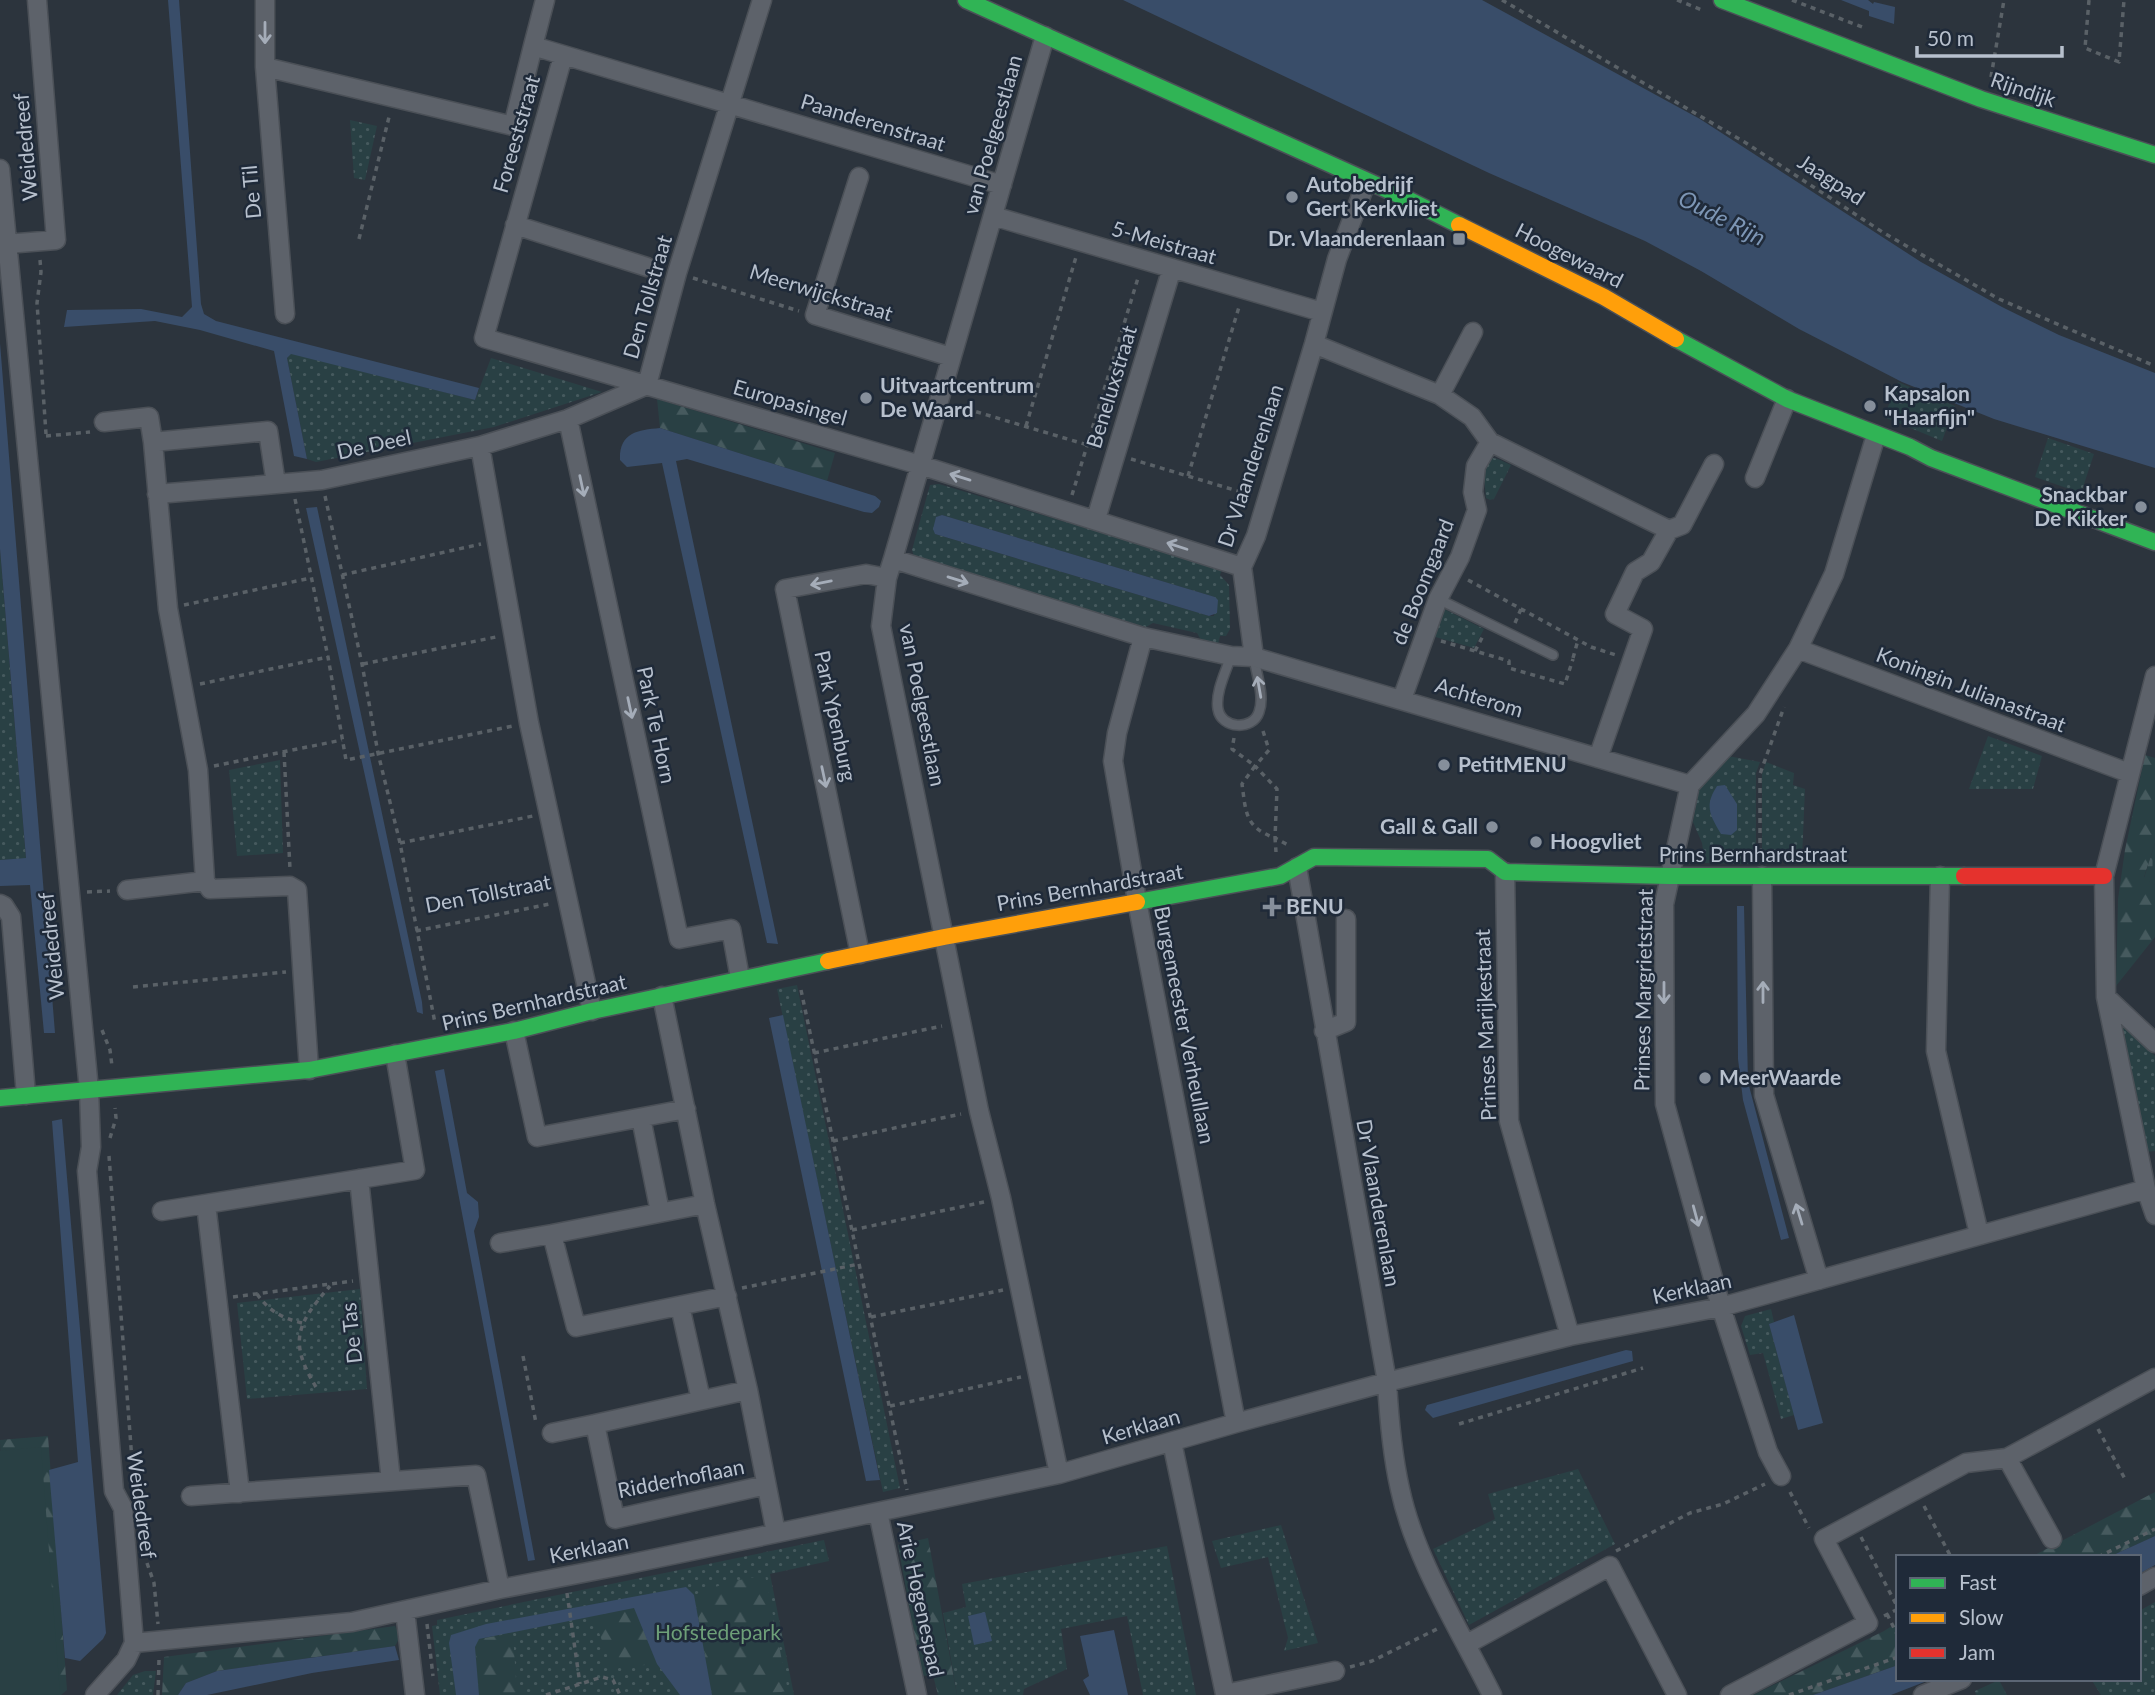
<svg xmlns="http://www.w3.org/2000/svg" width="2155" height="1695" font-family="Lato,sans-serif">
<defs>
<pattern id="green-dots" width="8" height="8" patternUnits="userSpaceOnUse" patternTransform="scale(1.75)"><rect width="8" height="8" fill="#294044"/><path d="M2 2h.1M6 6h.1" fill="none" stroke="#465a5e" stroke-width="1.8" stroke-linecap="round"/></pattern>
<pattern id="forest-firs" width="22" height="20" patternUnits="userSpaceOnUse" patternTransform="scale(1.75)"><rect width="22" height="20" fill="#294044"/><path d="M5 1l3.5 6h-7zM16 11l3.5 6h-7z" fill="#465a5e"/></pattern>
<pattern id="cemetery-stones" width="16" height="16" patternUnits="userSpaceOnUse" patternTransform="scale(1.75)"><rect width="16" height="16" fill="#294044"/><path d="M2 7V4a2 2 0 0 1 4 0v3zM10 15v-3a2 2 0 0 1 4 0v3z" fill="#465a5e"/></pattern>
</defs>
<rect width="100%" height="100%" fill="#2c343d"/>
<path fill="url(#green-dots)" fill-rule="evenodd" d="M350 120 377 126 365 180 354 178Z
M291 353 475 400 491 358 602 392 494 427 316 462 307 459 287 358Z
M1898 382 1955 406 1942 441 1884 417Z
M2048 438 2094 454 2081 493 2035 477Z
M1482 456 1498 459 1511 465 1494 499 1490 500 1486 498Z
M939 484 1222 569 1220 575 1229 585 1230 629 1226 636H1220L1218 644 1201 640 1197 633 1153 623 1146 627 921 561 914 556 912 550 930 485ZM942 515 1215 597 1214 616H1209L935 534 936 517Z
M0 551 26 859 0 860Z
M1442 608 1484 629 1474 648 1432 636Z
M1988 736 2042 756 2033 789H1969Z
M1728 756 1760 762 1756 773V864L1705 863 1702 843 1693 822 1699 790Z
M280 760 283 853 237 856 229 770Z
M1766 762 1794 773 1793 785 1805 789 1802 859 1762 858V774Z
M797 985 900 1488 883 1492 777 989Z
M2116 1019 2123 1022 2155 1056V1151L2146 1152Z
M360 1289 367 1389 247 1399 237 1303Z
M1771 1309 1774 1322 1769 1324 1794 1415 1781 1419 1763 1353 1750 1355 1741 1326 1745 1316Z
M1578 1469 1615 1544 1469 1625 1433 1549 1495 1519 1488 1494Z
M1281 1525 1318 1643 1284 1651 1288 1638 1268 1557 1221 1568 1212 1541Z
M824 1540 829 1561 770 1574 794 1695H440L432 1626 437 1625V1620Z
M1167 1546 1196 1695H1143L1127 1616 1061 1629 1067 1669 1024 1689 1023 1695H957L943 1613 966 1607 962 1584Z
M2155 1602V1695H2101L2091 1679H2139V1611Z
M145 1671H156L153 1695H117L133 1675Z"/>
<path fill="url(#forest-firs)" d="M657 399 835 453 827 481 660 428Z
M2145 755 2155 758V843L2144 877 2155 885V937L2116 986 2118 899 2125 850Z
M48 1436 67 1690 61 1695H8L0 1440Z
M2155 1492V1536L2109 1557H2031Z
M928 1538 957 1695H938L933 1675 922 1676 898 1545Z
M765 1575 788 1691 756 1695H712L694 1595 729 1582Z
M635 1607 657 1664 612 1668 593 1616Z
M1898 1622V1665L1813 1695H1753L1884 1631Z
M395 1626 400 1637 395 1646 217 1671 186 1683 178 1695H162L164 1657Z
M513 1633 517 1695H479L475 1647 479 1639Z
M1999 1680 2007 1695H1976L1975 1691Z"/>
<path fill="url(#cemetery-stones)" d="M2155 843V885L2144 878Z"/>
<path fill="#294044" d="M41 1447 60 1694 0 1695V1451Z"/>
<path fill="#394d69" d="M168 0H179L201 304 204 314 216 321 479 388 475 400 291 354 287 358 307 459 294 456 274 351 200 330 155 321 64 327 67 310 141 309 182 317 192 307Z
M1123 0H1482L1700 119 1921 262 2002 307 2059 335 2155 373V468L1994 419 1902 382 1799 329 1701 271 1645 241 1489 173Z
M1841 0H1868L1873 4 1874 2 1895 7 1894 24 1869 16V11Z
M0 343 55 1033H44L30 885 0 886V860L26 858 0 549Z
M660 428 875 496 881 501 879 507 872 513 864 512 687 459 676 461 778 944 767 943 662 463 627 467 620 460C619 433 637 430 660 428Z
M317 507 422 1002 423 1014 417 1012 306 508Z
M942 515 1215 597 1218 600 1217 613 1209 616 935 534 933 529 936 517Z
M1725 785 1737 804V830L1731 835 1721 834C1710 815 1704 806 1717 786Z
M1737 906H1744L1748 1082 1789 1238 1781 1240 1743 1100 1738 1059Z
M783 1015 880 1480 866 1481 769 1018Z
M444 1069 467 1193 478 1202 479 1217 474 1231 535 1560 528 1561 435 1071Z
M62 1119 106 1633 103 1639 80 1661 65 1658 49 1470 78 1462 52 1121Z
M1794 1315 1823 1423 1798 1430 1769 1324Z
M1626 1350 1632 1351 1633 1361 1433 1418 1425 1410 1427 1405Z
M2155 1536V1565L2139 1574V1557H2109Z
M686 1587 694 1595 712 1695H680L657 1664 634 1608 479 1639 475 1647 479 1695H456L449 1643 451 1635 486 1624Z
M985 1612 992 1641 974 1645 968 1616Z
M1114 1630 1128 1695H1090L1083 1680 1089 1676 1080 1636Z
M395 1646 399 1660 312 1673 207 1695H178L186 1683 217 1671Z
M1898 1665V1679H1932L1891 1695H1813Z"/>
<g fill="none" stroke-linecap="round" stroke-linejoin="round">
<g stroke="#4b5057" stroke-width="12">
<path id="lane" d="M1438 599 1553 655
M1231 656C1226 671 1215 693 1218 709 1221 729 1253 731 1259 712 1265 696 1256 674 1254 657"/>
</g>
<g stroke="#4b5057" stroke-width="21">
<path id="street" d="M265 0V67L285 314
M545 0 533 46 1002 185
M1045 36 893 559 887 578 881 626 979 1111 1001 1198 1059 1474
M563 56 484 338 920 465 1242 567
M265 67 513 126 533 46
M0 169 89 1090 91 1147 87 1171 114 1491 123 1508 134 1643 126 1660 95 1695
M859 177 815 315 951 357
M993 216 1322 312
M515 225 647 267
M6 244 56 240 37 0
M1314 344 1440 395 1472 417 1490 442 1669 530
M1440 395 1473 332
M568 419 679 939 731 929 740 978
M104 422 149 417 153 442 168 609 198 770 205 881 210 889 290 886 297 890 309 1070
M153 442 268 431 276 484 157 494
M1755 478 1787 399
M276 484 322 480 480 446
M1096 519 1172 268
M893 559 1143 637 1231 656 1254 657 1690 785
M1143 637 1117 733 1113 761 1137 901 1236 1423
M1798 649 2129 773
M1254 657 1242 567 1256 536 1314 344 1337 259 1366 183
M2155 676 2104 876 2106 997 2146 1189 2155 1215
M1402 699 1438 599 1460 557 1477 510 1473 492 1476 466 1490 442
M1598 758 1643 629 1615 614 1635 572 1651 562 1669 530 1682 525 1714 464
M1297 867 1387 1382C1389 1418 1392 1454 1400 1489 1415 1560 1460 1630 1492 1695
M1505 872 1509 1121 1570 1336
M1762 876 1764 1095 1819 1280
M1940 876 1936 1051 1979 1234
M127 890 205 881
M0 904 4 906 11 917 26 1095
M860 954 785 589 866 574 887 578
M662 996 705 1204 748 1390 776 1533
M2106 997 2155 1043
M592 1011 529 723 480 446 568 419 647 385 677 273 762 0
M514 1031 537 1137 686 1109
M1324 1031 1346 1022V919
M641 1118 660 1212
M359 1179 391 1481
M206 1204 240 1493
M705 1204 552 1234 576 1327 727 1296
M162 1211 415 1170 395 1054
M500 1243 552 1234
M680 1306 701 1400
M748 1390 595 1424 615 1519 766 1485
M552 1433 595 1424
M1172 1442 1225 1694 1335 1671
M2007 1458 2052 1539
M1781 1476 1768 1452 1721 1307 1665 1104 1664 904 1690 785 1756 714 1798 649 1834 574 1876 435
M191 1496 476 1475 500 1589
M878 1512 917 1695
M2139 1586 2155 1577
M405 1611 415 1695
M134 1643 352 1622 500 1589 624 1565 1059 1474 1236 1423 1387 1382 1570 1336 1721 1307 2146 1189
M1467 1644 1610 1566 1677 1695
M1730 1695 1868 1623 1824 1539 1966 1463 2007 1458 2155 1378
M1923 1695 1962 1679"/>
</g>
<g stroke="#4b5057" stroke-width="19">
<path id="fast" d="M966 0 1403 197 1459 225
M1722 0 1981 99 2155 155
M1676 339 1787 399 1910 447 1931 458 2155 542
M1137 902 1280 876 1314 857 1488 859 1505 872 1669 876H1964
M0 1098 309 1070 514 1031 592 1011 828 961"/>
</g>
<g stroke="#4b5057" stroke-width="19">
<path id="slow" d="M1459 225 1604 297 1676 339
M828 961 944 937 1137 902"/>
</g>
<g stroke="#4b5057" stroke-width="19">
<path id="jam" d="M1964 876H2104"/>
</g>
<path stroke="#5a6167" stroke-width="3.5" stroke-dasharray="5 5" stroke-linecap="butt" d="M1502 0 1746 143 1884 233 1999 299 2155 366
M1677 0 1702 10
M1792 0 1862 27
M2089 0 2085 48 2119 62 2124 0
M1991 77 2004 0
M359 239 390 113
M40 260 41 272 37 303 46 434
M693 278 799 311
M957 406 1101 449
M1026 426 1076 257
M46 436 90 432
M1131 459 1251 495
M1188 476 1239 307
M1072 495 1138 278
M325 496 362 664 378 753 400 843 435 1023
M295 499 328 657 346 760 513 726
M342 575 481 544
M1468 580 1591 647 1616 655
M184 605 311 578
M1515 623 1521 609
M1441 641 1509 661V668L1565 684 1573 659
M1475 651 1484 634
M1573 658 1578 640
M363 664 496 637
M200 684 328 657
M1263 731 1269 750 1255 766 1277 789 1275 838 1288 845
M1234 738 1232 749 1255 766 1242 784C1246 813 1245 827 1275 838L1276 852
M284 752 290 869
M214 766 342 740
M400 843 533 816
M1760 853V774L1784 707
M87 892 110 891
M416 931 550 904
M133 987 286 972
M801 990 907 1490
M102 1030 110 1050 112 1066
M814 1053 942 1026
M110 1138 116 1118 115 1108
M833 1141 961 1114
M109 1156 134 1487
M852 1230 984 1202
M742 1288 859 1264
M257 1294C269 1311 282 1318 302 1323
M233 1297 353 1281
M871 1317 1003 1290
M523 1356 536 1423
M316 1387C288 1341 297 1324 330 1286
M890 1406 1021 1377
M1459 1424 1643 1368
M2098 1429 2125 1479
M1790 1492 1809 1528
M1924 1506 1951 1557
M1861 1537 1898 1608
M1616 1551 1690 1513 1723 1504 1765 1484
M2098 1557 2155 1529
M147 1563 154 1583 158 1624
M567 1593 580 1684
M1887 1614 1898 1636
M1884 1616 1898 1609
M427 1624 433 1676
M1350 1667 1372 1661 1439 1628
M158 1695 159 1659
M546 1695 602 1677 613 1680 620 1695
M1789 1695 1898 1657"/>
<use href="#lane" stroke="#5d626a" stroke-width="9"/>
<use href="#street" stroke="#5d626a" stroke-width="18"/>
<use href="#fast" stroke="#30b455" stroke-width="16"/>
<use href="#slow" stroke="#ff9f0a" stroke-width="16"/>
<use href="#jam" stroke="#e5322d" stroke-width="16"/>
</g>
<defs><path id="oneway-shaft" d="M-6 0H5M1.5-3L5.5 0L1.5 3" fill="none" stroke-width="1.6" stroke-linecap="round" stroke-linejoin="round" transform="scale(1.75)"/></defs>
<g stroke="#a5adb9">
<use href="#oneway-shaft" transform="translate(265 33) rotate(90)"/>
<use href="#oneway-shaft" transform="translate(960 477) rotate(-163)"/>
<use href="#oneway-shaft" transform="translate(582 486) rotate(78)"/>
<use href="#oneway-shaft" transform="translate(1177 546) rotate(-162)"/>
<use href="#oneway-shaft" transform="translate(958 580) rotate(17)"/>
<use href="#oneway-shaft" transform="translate(821 583) rotate(169)"/>
<use href="#oneway-shaft" transform="translate(1259 687) rotate(-100)"/>
<use href="#oneway-shaft" transform="translate(630 708) rotate(78)"/>
<use href="#oneway-shaft" transform="translate(824 777) rotate(78)"/>
<use href="#oneway-shaft" transform="translate(1763 992) rotate(-90)"/>
<use href="#oneway-shaft" transform="translate(1664 993) rotate(90)"/>
<use href="#oneway-shaft" transform="translate(1799 1214) rotate(-107)"/>
<use href="#oneway-shaft" transform="translate(1696 1216) rotate(75)"/>
</g>
<g fill="#868f9b" stroke="#1f2a39" stroke-width="2.5">
<circle cx="1292" cy="197" r="7"/>
<rect x="1452" y="232" width="14" height="14" rx="3.5"/>
<circle cx="866" cy="398" r="7"/>
<circle cx="1870" cy="406" r="7"/>
<circle cx="2141" cy="507" r="7"/>
<circle cx="1444" cy="765" r="7"/>
<circle cx="1492" cy="827" r="7"/>
<circle cx="1536" cy="842" r="7"/>
<path d="M1268.5 896.5h7v7h7v7h-7v7h-7v-7h-7v-7h7z"/>
<circle cx="1705" cy="1078" r="7"/>
</g>
<g text-anchor="middle" stroke-width="5" stroke-linejoin="round" paint-order="stroke">
<g font-size="21" fill="#b7c0cd" stroke="#1f2a39">
<text transform="translate(2023 90) rotate(19)" y="7">Rijndijk</text>
<text transform="translate(873 123) rotate(17)" y="7">Paanderenstraat</text>
<text transform="translate(517 134) rotate(-74)" y="7">Foreeststraat</text>
<text transform="translate(993 135) rotate(-74)" y="7">van Poelgeestlaan</text>
<text transform="translate(26 147) rotate(-95)" y="7">Weidedreef</text>
<text transform="translate(1831 180) rotate(33)" y="7">Jaagpad</text>
<text transform="translate(252 192) rotate(-95)" y="7">De Til</text>
<text transform="translate(1164 243) rotate(16)" y="7">5-Meistraat</text>
<text transform="translate(1569 256) rotate(27)" y="7">Hoogewaard</text>
<text transform="translate(821 293) rotate(17)" y="7">Meerwijckstraat</text>
<text transform="translate(648 297) rotate(-74)" y="7">Den Tollstraat</text>
<text transform="translate(1112 387) rotate(-73)" y="7">Beneluxstraat</text>
<text transform="translate(790 403) rotate(16)" y="7">Europasingel</text>
<text transform="translate(374 445) rotate(-12)" y="7">De Deel</text>
<text transform="translate(1251 466) rotate(-72)" y="7">Dr Vlaanderenlaan</text>
<text transform="translate(1423 582) rotate(-68)" y="7">de Boomgaard</text>
<text transform="translate(1971 690) rotate(21)" y="7">Koningin Julianastraat</text>
<text transform="translate(1479 698) rotate(17)" y="7">Achterom</text>
<text transform="translate(922 705) rotate(79)" y="7">van Poelgeestlaan</text>
<text transform="translate(835 716) rotate(78)" y="7">Park Ypenburg</text>
<text transform="translate(656 725) rotate(78)" y="7">Park Te Horn</text>
<text x="1753" y="862">Prins Bernhardstraat</text>
<text transform="translate(1090 888) rotate(-10)" y="7">Prins Bernhardstraat</text>
<text transform="translate(488 894) rotate(-11)" y="7">Den Tollstraat</text>
<text transform="translate(52 946) rotate(-96)" y="7">Weidedreef</text>
<text transform="translate(1644 990) rotate(-89)" y="7">Prinses Margrietstraat</text>
<text transform="translate(534 1003) rotate(-13)" y="7">Prins Bernhardstraat</text>
<text transform="translate(1184 1025) rotate(79)" y="7">Burgemeester Verheullaan</text>
<text transform="translate(1486 1025) rotate(-92)" y="7">Prinses Marijkestraat</text>
<text transform="translate(1378 1203) rotate(80)" y="7">Dr Vlaanderenlaan</text>
<text transform="translate(1692 1289) rotate(-12)" y="7">Kerklaan</text>
<text transform="translate(352 1333) rotate(-96)" y="7">De Tas</text>
<text transform="translate(1141 1427) rotate(-16)" y="7">Kerklaan</text>
<text transform="translate(681 1479) rotate(-11)" y="7">Ridderhoflaan</text>
<text transform="translate(141 1505) rotate(82)" y="7">Weidedreef</text>
<text transform="translate(589 1549) rotate(-11)" y="7">Kerklaan</text>
<text transform="translate(920 1599) rotate(78)" y="7">Arie Hogenespad</text>
</g>
<g font-size="21" font-weight="bold" fill="#b7c0cd" stroke="#1f2a39" text-anchor="start">
<text x="1306" y="192">Autobedrijf<tspan x="1306" dy="24">Gert Kerkvliet</tspan></text>
<text x="1445" y="246" text-anchor="end">Dr. Vlaanderenlaan</text>
<text x="880" y="393">Uitvaartcentrum<tspan x="880" dy="24">De Waard</tspan></text>
<text x="1884" y="401">Kapsalon<tspan x="1884" dy="24">"Haarfijn"</tspan></text>
<text x="2127" y="502" text-anchor="end">Snackbar<tspan x="2127" dy="24">De Kikker</tspan></text>
<text x="1458" y="772">PetitMENU</text>
<text x="1478" y="834" text-anchor="end">Gall &amp; Gall</text>
<text x="1550" y="849">Hoogvliet</text>
<text x="1286" y="914">BENU</text>
<text x="1719" y="1085">MeerWaarde</text>
</g>
<g font-size="21" fill="#6d9f78" stroke="#1f2a39">
<text x="718" y="1640">Hofstedepark</text>
</g>
<g font-size="23" font-style="italic" fill="#7d96b5" stroke="#1f2a39">
<text transform="translate(1722 218) rotate(27)" y="8">Oude Rijn</text>
</g>
</g>
<rect x="1896" y="1555" width="245" height="126" fill="#1f2a39" stroke="#5c6674" stroke-width="2"/>
<rect x="1910" y="1578" width="35" height="10" fill="#30b455" stroke="#5c6674" stroke-width="2"/>
<text x="1959" y="1590" font-size="21" fill="#b7c0cd">Fast</text>
<rect x="1910" y="1613" width="35" height="10" fill="#ff9f0a" stroke="#5c6674" stroke-width="2"/>
<text x="1959" y="1625" font-size="21" fill="#b7c0cd">Slow</text>
<rect x="1910" y="1648" width="35" height="10" fill="#e5322d" stroke="#5c6674" stroke-width="2"/>
<text x="1959" y="1660" font-size="21" fill="#b7c0cd">Jam</text>
<path d="M1917 46v10h145v-10" fill="none" stroke="#b7c0cd" stroke-width="3.5"/>
<text x="1927" y="46" font-size="21" fill="#b7c0cd" stroke="#1f2a39" stroke-width="5" paint-order="stroke">50 m</text>
</svg>
